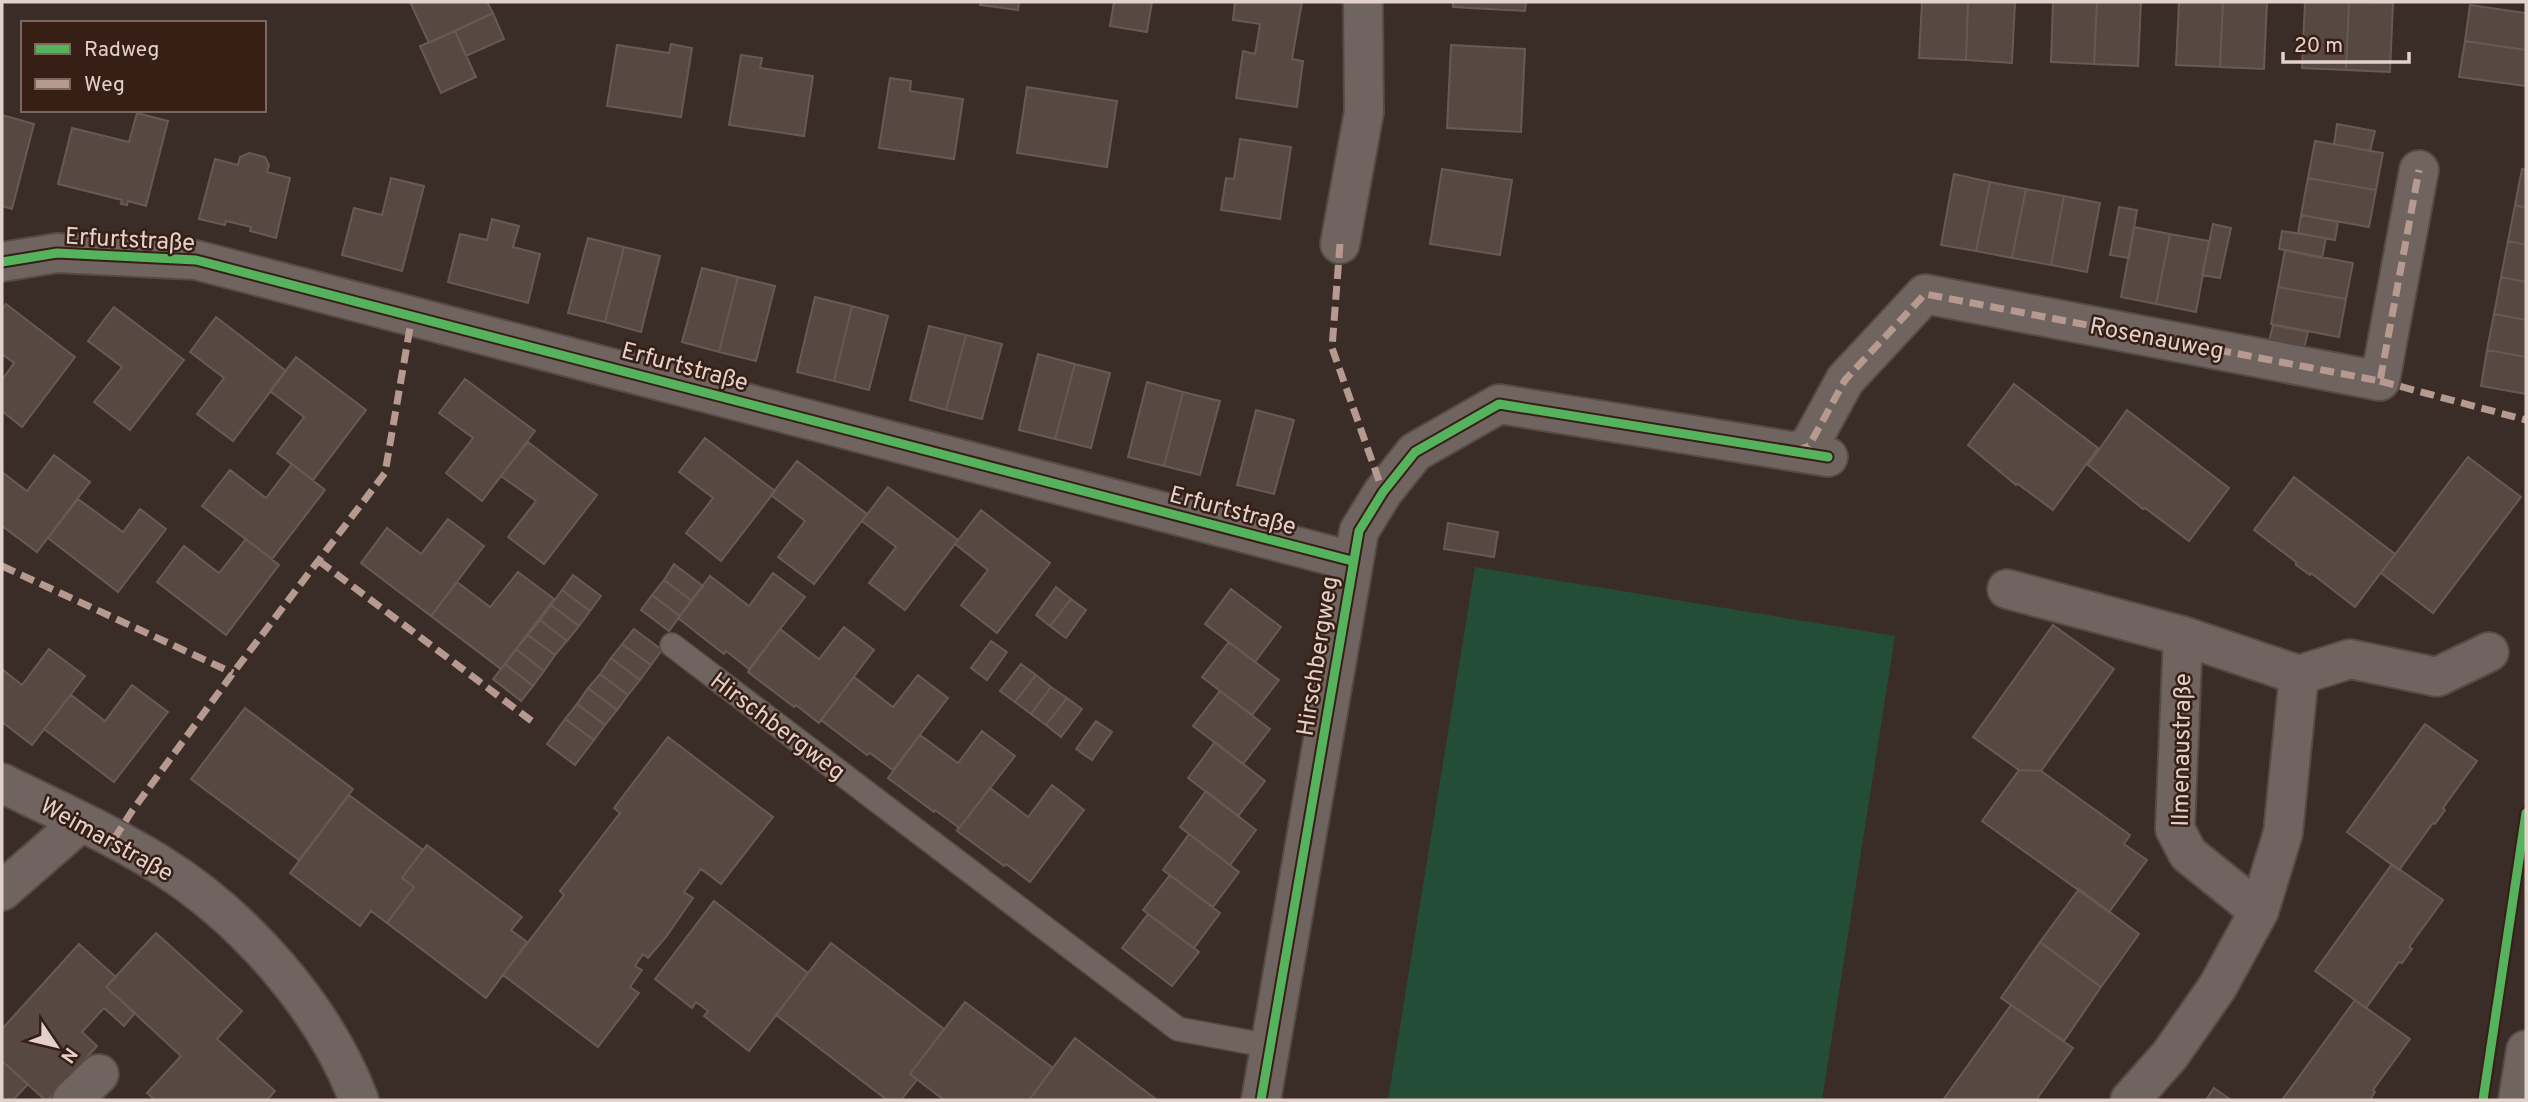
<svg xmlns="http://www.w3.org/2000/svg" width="2528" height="1102" font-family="Overpass,sans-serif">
<rect width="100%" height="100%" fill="#3a2c26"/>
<path fill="#244d38" d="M1475 567 1895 636 1822 1100H1388Z"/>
<path fill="#584842" stroke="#675a55" stroke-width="2" d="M410 2H487L493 13 429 43Z
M981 2H1019L1018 10 980 5Z
M1114 2H1152L1147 32 1110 26Z
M1235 2H1302L1292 59 1303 61 1297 107 1236 98 1243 51 1255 54 1260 24 1233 20Z
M1453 2H1526L1525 11 1453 7Z
M1922 2H1968L1966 60 1919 58Z
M1968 2H2015L2012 63 1966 60Z
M2053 2H2097L2094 64 2051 62Z
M2097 2H2141L2138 66 2094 64Z
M2179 2H2223L2220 67 2176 65Z
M2223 2H2267L2264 69 2220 67Z
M2305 2H2349L2346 70 2302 68Z
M2349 2 2393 3 2390 72 2346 70Z
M2470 5 2526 13V50L2465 41Z
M493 13 504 39 466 56 455 31Z
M455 31 476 77 441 93 420 46Z
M2465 41 2526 50V86L2459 77Z
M671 44 692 48 681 117 607 106 617 45 669 53Z
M1451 45 1525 49 1521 132 1447 128Z
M741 55 762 58 760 68 813 76 804 136 729 125Z
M890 78 911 81 910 91 963 99 954 159 879 148Z
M1027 87 1117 101 1107 167 1017 153Z
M137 113 168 121 146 206 128 201 127 205 121 204 122 200 58 184 72 128 129 142Z
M2 115 34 124 12 209 2 206Z
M2337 124 2375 131 2370 151 2334 144Z
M1240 139 1291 147 1280 219 1221 210 1226 178 1234 179Z
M2315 141 2383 153 2376 190 2308 178Z
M249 153 265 157 269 165 267 172 290 178 276 238 250 231 251 227 226 221 225 225 199 219 215 159 238 165 240 157Z
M1442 169 1512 180 1500 255 1430 244Z
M2522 169 2526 170V208L2515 205Z
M1954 174 1990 182 1976 251 1941 245Z
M391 178 424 186 402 271 342 255 354 208 382 215Z
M2308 178 2376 190 2369 227 2301 215Z
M1990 182 2026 189 2012 258 1976 251Z
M2026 189 2064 196 2051 265 2012 258Z
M2064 196 2100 203 2087 272 2051 265Z
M2515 205 2526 208V245L2508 241Z
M2119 207 2137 210 2129 258 2110 255Z
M2301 215 2338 222 2335 240 2298 233Z
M492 219 519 226 513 247 540 254 528 303 448 282 460 234 487 240Z
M2213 224 2231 228 2220 278 2202 275Z
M2134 227 2170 234 2156 304 2121 297Z
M2282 231 2326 238 2322 258 2279 249Z
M2170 234 2209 241 2196 312 2156 304Z
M588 238 624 247 605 322 568 313Z
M2508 241 2526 245V282L2501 277Z
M624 247 660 256 641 332 605 322Z
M2285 250 2353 263 2346 299 2278 287Z
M702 268 738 277 719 352 682 342Z
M738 277 775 286 756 361 719 352Z
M2501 277 2526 282V320L2494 314Z
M2278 287 2346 299 2339 337 2271 324Z
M815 297 852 306 834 381 797 372Z
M6 304 75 357 22 427 2 411V380L14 363 2 354V309Z
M852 306 888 316 869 390 834 381Z
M114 307 184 360 130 430 94 402 122 367 88 341Z
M2494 314 2526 320V357L2487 350Z
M216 317 286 371 233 441 197 414 224 378 190 352Z
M2273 325 2308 332 2304 348 2269 341Z
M929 326 966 335 946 410 910 400Z
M966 335 1002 344 982 419 946 410Z
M2487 350 2526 357V394L2481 386Z
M1038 354 1075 364 1055 439 1019 430Z
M296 357 366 410 313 480 277 453 304 417 270 391Z
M1075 364 1110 373 1091 448 1055 439Z
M465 379 535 431 482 501 446 473 473 438 439 413Z
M1147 382 1183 392 1164 466 1128 457Z
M2014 384 2098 448 2053 510 2018 484 2016 485 1968 445Z
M1183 392 1220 401 1200 475 1164 466Z
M1256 410 1294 420 1274 494 1237 485Z
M2127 410 2229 488 2189 541 2145 508 2143 509 2088 465Z
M705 438 775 491 721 561 686 533 713 498 679 472Z
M528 442 597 495 544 564 508 537 536 501 501 476Z
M54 455 90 482 37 552 2 526V472L27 491Z
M2468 457 2521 497 2433 613 2381 573Z
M797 461 867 514 814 584 778 557 805 521 771 495Z
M292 464 325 490 272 559 202 506 230 470 266 498Z
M2294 477 2395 554 2355 607 2311 573 2310 575 2296 565V562L2254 530Z
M888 487 958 540 905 610 869 583 896 547 862 521Z
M78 499 123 532 140 509 166 529 118 592 48 538Z
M981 510 1050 563 997 633 961 605 988 570 955 544Z
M448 519 484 546 431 616 361 563 387 528 421 554Z
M1448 523 1498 532 1494 557 1444 549Z
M246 539 279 565 226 635 157 582 184 546 219 573Z
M674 564 703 586 692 601 664 580Z
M518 572 554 599 501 669 431 616 457 582 490 607Z
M773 573 805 597 749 669 726 651 724 654 678 618 710 576 749 606Z
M573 575 601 596 590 611 562 590Z
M664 580 692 601 680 616 652 595Z
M1056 587 1071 599 1050 626 1036 615Z
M1231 589 1281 627 1255 662 1205 624Z
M562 590 590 611 579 626 551 605Z
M652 595 680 616 669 631 641 610Z
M1071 599 1086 610 1066 638 1050 626Z
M551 605 579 626 567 641 540 620Z
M540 620 567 641 555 655 528 635Z
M2053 625 2114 669 2041 771 2019 770 1973 737Z
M844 627 874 650 819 723 796 705 794 707 748 672 780 629 819 659Z
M634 629 662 650 651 665 622 644Z
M528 635 555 655 544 671 516 649Z
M991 641 1007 652 987 680 971 668Z
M1229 642 1279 680 1252 715 1202 677Z
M622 644 651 665 640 680 611 658Z
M49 649 85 676 32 745 2 722V669L22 685Z
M516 649 544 671 533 686 505 664Z
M611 658 640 680 628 695 600 674Z
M505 664 533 686 521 701 493 679Z
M1021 664 1036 675 1015 702 1000 691Z
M600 674 628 695 617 710 588 688Z
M918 675 948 698 893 770 870 753 867 755 821 720 854 677 893 707Z
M1036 675 1051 687 1031 714 1015 702Z
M132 685 168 712 114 782 44 729 71 695 105 721Z
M1051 687 1067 698 1046 725 1031 714Z
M588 688 617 710 605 725 577 704Z
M1220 691 1270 729 1243 764 1193 726Z
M1067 698 1082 709 1061 737 1046 725Z
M577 704 605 725 594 740 565 719Z
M245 708 353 789 299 860 191 779Z
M565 719 594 740 575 765 547 744Z
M1096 721 1112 732 1092 760 1076 749Z
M2425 724 2477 761 2443 808 2445 810 2435 824 2433 823 2399 870 2347 832Z
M982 731 1015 756 957 831 958 827 935 810 934 812 888 778 920 735 958 763Z
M668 737 773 817 721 884 701 869 684 892 693 898 666 937 648 958 643 954 635 966 642 970 630 987 639 993 598 1047 503 975 564 895 560 891 620 813 614 808Z
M1215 742 1265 781 1238 816 1188 778Z
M2019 770 2041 771 2130 835 2124 844 2147 860 2109 912 1982 821Z
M1052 785 1084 810 1030 882 1006 864 1004 866 957 831 990 788 1028 817Z
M1206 791 1256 830 1230 865 1180 827Z
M349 795 423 850 402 878 414 887 387 923 371 911 360 926 290 873Z
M1189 834 1239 872 1213 907 1163 870Z
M427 845 522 917 511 930 527 942 486 998 387 923 414 887 402 878Z
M2392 864 2443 900 2409 947 2412 949 2402 963 2399 962 2366 1008 2315 971Z
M1170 875 1220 913 1194 948 1143 910Z
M2079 889 2139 934 2101 987 2040 942Z
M714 901 808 973 749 1051 704 1016 708 1011 696 1002 692 1008 655 979Z
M1148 914 1199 952 1172 986 1122 948Z
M156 933 242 1011 217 1039 275 1091 267 1100H155L147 1093 181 1056 106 987Z
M2040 942 2101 987 2064 1041 2001 998Z
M831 943 944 1029 910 1074 917 1080 901 1100H887L776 1015Z
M79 944 116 977 106 987 135 1013 124 1026 104 1008 82 1032 97 1046 48 1100H45L2 1061V1029Z
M2355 1000 2410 1039 2373 1090 2375 1092 2370 1100H2282Z
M965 1002 1053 1068 1029 1100H944L910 1074Z
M2011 1005 2073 1048 2036 1100H1943Z
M1075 1038 1157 1100H1029Z
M2 1061 28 1084 13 1100H2Z
M2214 1088 2231 1100H2206Z"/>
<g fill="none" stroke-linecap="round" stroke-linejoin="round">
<g stroke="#564a45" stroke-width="26">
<path id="lane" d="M672 645 1178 1029 1270 1046"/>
</g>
<g stroke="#564a45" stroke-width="42">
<path id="street" d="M1340 244 1364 112 1363 2
M2 262 57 253 196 260 1352 561
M1796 451 1809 446 1845 380 1925 294 2380 381 2419 170
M2007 589 2183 636 2299 675 2350 659 2437 677 2489 652
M2183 636 2175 829 2188 854 2259 911
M2 783C54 809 109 833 159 864 243 916 324 1007 359 1100
M2 891 81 822
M72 1100 99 1074
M1261 1100 1359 531 1383 492 1415 452 1499 404 1828 457
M2130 1100 2170 1055 2218 986 2259 911 2283 833 2299 675"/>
</g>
<g stroke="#564a45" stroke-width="42">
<path id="secondary" d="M2518 1100 2526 1050"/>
</g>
<use href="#lane" stroke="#706460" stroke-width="23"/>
<use href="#street" stroke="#706460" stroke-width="38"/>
<use href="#secondary" stroke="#706460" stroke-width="38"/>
<path stroke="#b69a8f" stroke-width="7" stroke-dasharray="14 7" stroke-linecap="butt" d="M1340 244 1332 348 1383 492
M2380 381 2526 420
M1796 451 1809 446 1845 380 1925 294 2380 381 2419 170
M319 561 533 722
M2 566 233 673
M114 839 132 811 233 673 385 473 412 316"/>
<g stroke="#381f15" stroke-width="13">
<path id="cycleway" d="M2 262 57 253 196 260 1352 561
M1261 1100 1359 531 1383 492 1415 452 1499 404 1828 457
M2483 1100 2526 813"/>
</g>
<use href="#cycleway" stroke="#56b35d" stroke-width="9"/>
</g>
<g text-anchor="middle" stroke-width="5" stroke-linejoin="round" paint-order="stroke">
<g font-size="24" fill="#e3d2cb" stroke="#381f15">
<text transform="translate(130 239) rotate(3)" y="8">Erfurtstraße</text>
<text transform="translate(2157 338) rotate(11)" y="8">Rosenauweg</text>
<text transform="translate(685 366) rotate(15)" y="8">Erfurtstraße</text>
<text transform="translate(1233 510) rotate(15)" y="8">Erfurtstraße</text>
<text transform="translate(1317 656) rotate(-81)" y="8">Hirschbergweg</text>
<text transform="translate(778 726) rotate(37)" y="8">Hirschbergweg</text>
<text transform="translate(2181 750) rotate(-89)" y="8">Ilmenaustraße</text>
<text transform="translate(107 839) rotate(29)" y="8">Weimarstraße</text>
</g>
</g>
<rect width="2528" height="1102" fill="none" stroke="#e3d2cb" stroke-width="7"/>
<rect x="21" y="21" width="245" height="91" fill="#381f15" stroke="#7c675e" stroke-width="2"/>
<rect x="35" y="44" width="35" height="10" fill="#56b35d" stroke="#7c675e" stroke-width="2"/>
<text x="84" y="56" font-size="21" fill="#e3d2cb">Radweg</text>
<rect x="35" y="79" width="35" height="10" fill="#b69a8f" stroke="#7c675e" stroke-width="2"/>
<text x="84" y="91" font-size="21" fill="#e3d2cb">Weg</text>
<g transform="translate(56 1046) rotate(125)" stroke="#381f15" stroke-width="5" paint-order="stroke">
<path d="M0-5L12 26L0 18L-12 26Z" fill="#e3d2cb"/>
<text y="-10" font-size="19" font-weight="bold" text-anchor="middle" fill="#e3d2cb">N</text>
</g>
<path d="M2283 52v10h126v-10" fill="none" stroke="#e3d2cb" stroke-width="3.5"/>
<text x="2294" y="52" font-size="21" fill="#e3d2cb" stroke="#381f15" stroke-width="5" paint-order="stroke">20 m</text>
</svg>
